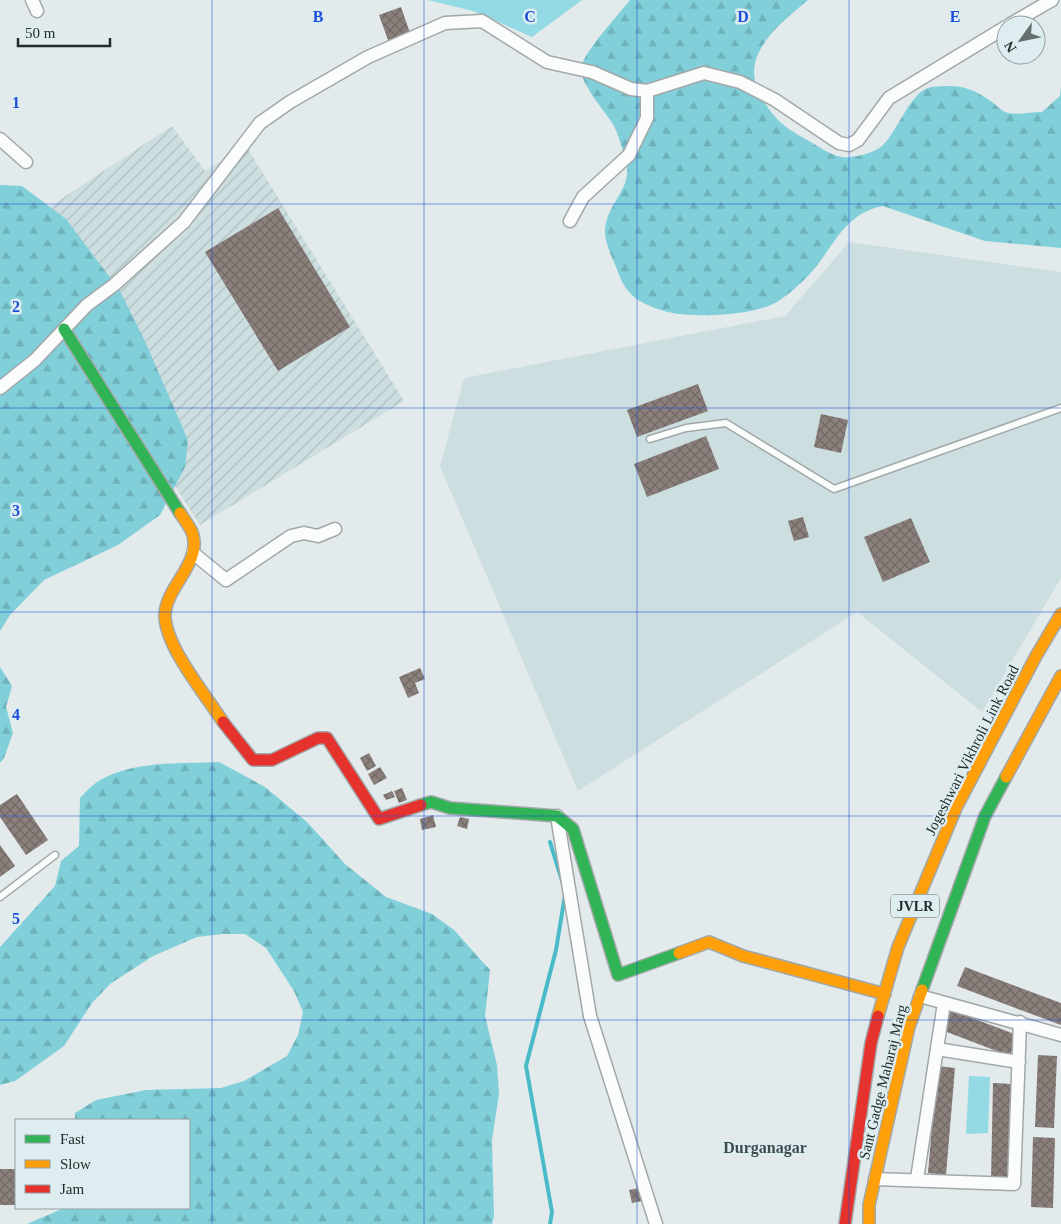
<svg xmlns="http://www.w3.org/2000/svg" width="1061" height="1224" font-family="Georgia,serif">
<defs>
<pattern id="industrial-furrows" width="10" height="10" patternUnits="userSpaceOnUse" patternTransform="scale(1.25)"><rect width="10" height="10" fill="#cddee0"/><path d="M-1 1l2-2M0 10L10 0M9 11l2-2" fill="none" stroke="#b0bfc0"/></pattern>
<pattern id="forest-firs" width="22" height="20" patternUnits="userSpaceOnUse" patternTransform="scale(1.25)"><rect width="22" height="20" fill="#80cfd9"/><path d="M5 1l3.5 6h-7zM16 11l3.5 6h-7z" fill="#6eb2ba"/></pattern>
<pattern id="building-cross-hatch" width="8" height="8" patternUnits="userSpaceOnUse" patternTransform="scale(1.25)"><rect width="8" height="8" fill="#8b807c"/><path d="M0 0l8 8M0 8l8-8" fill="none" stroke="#716966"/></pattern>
</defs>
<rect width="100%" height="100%" fill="#e2eaec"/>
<path fill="#cddee0" d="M849 242 1061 272V578L982 712 857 612 578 791 440 466 464 378 785 316Z"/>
<path fill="url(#industrial-furrows)" d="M172 126 205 171 246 146 404 401 200 525 11 232Z"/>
<path fill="#93dae4" d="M428 0H582L532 37 473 11Z
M969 1076 990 1077 988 1133 966 1134Z"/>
<path fill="url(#forest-firs)" d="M630 0H808C776 27 735 58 764 102 777 122 785 127 805 139 818 145 835 160 850 157 861 156 873 153 882 146 898 132 910 90 932 87 959 84 971 87 992 102 997 106 1003 112 1008 113 1018 115 1032 112 1042 112L1060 96 1061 86V248L985 241 883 206C843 213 832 251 808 276 799 285 785 298 773 304 748 316 694 318 668 312 643 305 627 298 618 272 614 261 605 244 605 232 605 203 636 187 625 159 622 148 619 136 614 126 606 112 579 83 581 67 584 52 619 14 630 0Z
M0 185 22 186 66 219 120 291 144 339 188 440 185 467 160 515 118 545 44 580 10 615 0 631Z
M0 667 12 686 6 707 13 733 4 758 0 763Z
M219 762 265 787 308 823 345 864 386 897 432 914 454 930 490 970 485 1016 497 1065 499 1094 492 1140 494 1216 492 1224H27L64 1208H189V1120H75V1113L96 1100 146 1090 221 1088 244 1081 287 1056 298 1035 303 1012 294 991 266 948 245 934H222L197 937 153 956 110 984 92 1003 64 1046 15 1081 0 1085V947L55 886 61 861 79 846 80 798C85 793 91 786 97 782 131 760 181 764 219 762Z"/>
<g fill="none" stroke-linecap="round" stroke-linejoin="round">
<path stroke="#49bbc8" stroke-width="4" d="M550 842 562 881
M550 1224 552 1212 526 1066 556 950 565 895"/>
</g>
<path fill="url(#building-cross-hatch)" d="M401 7 410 33 388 40 379 15Z
M278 208 350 327 278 371 205 252Z
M698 384 708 411 637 437 627 410Z
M821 414 848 420 841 453 814 447Z
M706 436 719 469 647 497 634 464Z
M803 517 809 537 794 541 788 521Z
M911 518 930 562 883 582 864 537Z
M420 668 425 679 415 683 419 693 408 698 399 677Z
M369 753 376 766 367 771 360 758Z
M380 767 387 778 374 785 368 774Z
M402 788 407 800 399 803 394 791Z
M392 791 395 797 386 800 383 795Z
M17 794 48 840 26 855 0 817V805Z
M433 815 436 827 422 830 420 819Z
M460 817 469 819 467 829 457 826Z
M0 845 15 866 0 877Z
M965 967 1061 1003V1025L957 986Z
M951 1010 1017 1035 1010 1056 944 1031Z
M1038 1055 1057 1056 1054 1128 1035 1127Z
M937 1066 955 1068 946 1175 928 1173Z
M993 1083 1012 1084 1010 1181 991 1180Z
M1033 1137 1055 1138 1053 1208 1031 1207Z
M0 1169H16V1205H0Z
M639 1188 642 1201 632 1203 629 1190Z"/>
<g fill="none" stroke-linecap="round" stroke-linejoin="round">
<g stroke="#a2a8a9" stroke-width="9">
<path id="lane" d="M650 439 686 428 726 423 834 489 1061 408
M0 897 55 855"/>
</g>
<g stroke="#a2a8a9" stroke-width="15">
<path id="street" d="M32 0 37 11
M1009 25 1052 0
M0 139 26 162
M570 221 583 197 629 155 647 118V91
M0 388 35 360 87 305 114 285 184 222 260 123 290 102 368 57 445 23 482 21 547 62 592 72 631 89 647 91 704 73 740 82 775 100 839 143 849 145 858 140 889 98 1006 27
M193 553 226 580 291 536 304 533 318 536 335 529
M557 816 590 1016 656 1224
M920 996 1061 1035
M937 1049 1019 1062
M875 1179 1014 1184 1020 1022
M917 1179 944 1003"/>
</g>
<g stroke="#a2a8a9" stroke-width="14">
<path id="fast" d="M64 329 180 513
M421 805 431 802 450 808 557 816 573 829 618 975 679 953
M922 990 985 816 1006 777"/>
</g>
<g stroke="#a2a8a9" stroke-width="14">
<path id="slow" d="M180 513C184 519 189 526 192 532 204 563 163 588 165 618 168 650 205 694 223 722
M1006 777 1061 676
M679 953 709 942 743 956 885 994
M878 1016 898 947 956 808 1036 656 1061 614
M869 1224V1205L909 1027 922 990"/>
</g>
<g stroke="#a2a8a9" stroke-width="14">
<path id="jam" d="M223 722 253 760H272L318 738H327L379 819 421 805
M845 1224 871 1043 878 1016"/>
</g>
<use href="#lane" stroke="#fbfcfc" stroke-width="6"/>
<use href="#street" stroke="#fbfcfc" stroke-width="12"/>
<use href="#fast" stroke="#30b455" stroke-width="11"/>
<use href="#slow" stroke="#ff9f0a" stroke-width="11"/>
<use href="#jam" stroke="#e5322d" stroke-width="11"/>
</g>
<path fill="none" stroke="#1d4ed8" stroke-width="1" stroke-opacity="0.55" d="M212 0V1224M424 0V1224M637 0V1224M849 0V1224M0 204H1061M0 408H1061M0 612H1061M0 816H1061M0 1020H1061"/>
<g text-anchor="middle" stroke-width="5" stroke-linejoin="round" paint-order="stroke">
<rect fill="#deedf0" stroke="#5c6567" stroke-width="1" x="891" y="894.5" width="48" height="23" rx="4"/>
<g font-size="14" font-weight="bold" fill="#252b2c">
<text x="915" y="911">JVLR</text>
</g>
<g font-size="15" fill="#252b2c" stroke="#deedf0">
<text transform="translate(972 750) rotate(-63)" y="5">Jogeshwari Vikhroli Link Road</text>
<text transform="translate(883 1082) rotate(-76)" y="5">Sant Gadge Maharaj Marg</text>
</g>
<g font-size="16" font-weight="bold" fill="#3f4c4e" stroke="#deedf0">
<text x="765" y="1153">Durganagar</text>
</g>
</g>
<g font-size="16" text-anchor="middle" font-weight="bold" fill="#1d4ed8" stroke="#deedf0" stroke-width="5" stroke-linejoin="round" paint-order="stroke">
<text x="318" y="22">B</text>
<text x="530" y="22">C</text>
<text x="743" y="22">D</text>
<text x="955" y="22">E</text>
<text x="16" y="108">1</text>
<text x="16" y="312">2</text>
<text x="16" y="516">3</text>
<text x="16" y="720">4</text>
<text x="16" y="924">5</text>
</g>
<rect x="15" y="1119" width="175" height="90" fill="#deedf0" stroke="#949fa2"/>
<rect x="25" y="1135" width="25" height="8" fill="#30b455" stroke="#949fa2"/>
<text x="60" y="1144" font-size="15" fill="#252b2c">Fast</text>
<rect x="25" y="1160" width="25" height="8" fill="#ff9f0a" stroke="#949fa2"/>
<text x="60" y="1169" font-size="15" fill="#252b2c">Slow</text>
<rect x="25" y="1185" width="25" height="8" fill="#e5322d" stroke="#949fa2"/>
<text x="60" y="1194" font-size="15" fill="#252b2c">Jam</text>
<g transform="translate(1021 40) rotate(237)"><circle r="24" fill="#deedf0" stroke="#949fa2"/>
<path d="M0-4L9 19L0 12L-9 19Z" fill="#676e6f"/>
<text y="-8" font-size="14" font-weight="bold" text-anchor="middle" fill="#252b2c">N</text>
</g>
<path d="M18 38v8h92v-8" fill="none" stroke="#252b2c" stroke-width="2.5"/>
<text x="25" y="38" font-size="15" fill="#252b2c" stroke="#deedf0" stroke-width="4" paint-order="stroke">50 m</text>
</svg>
